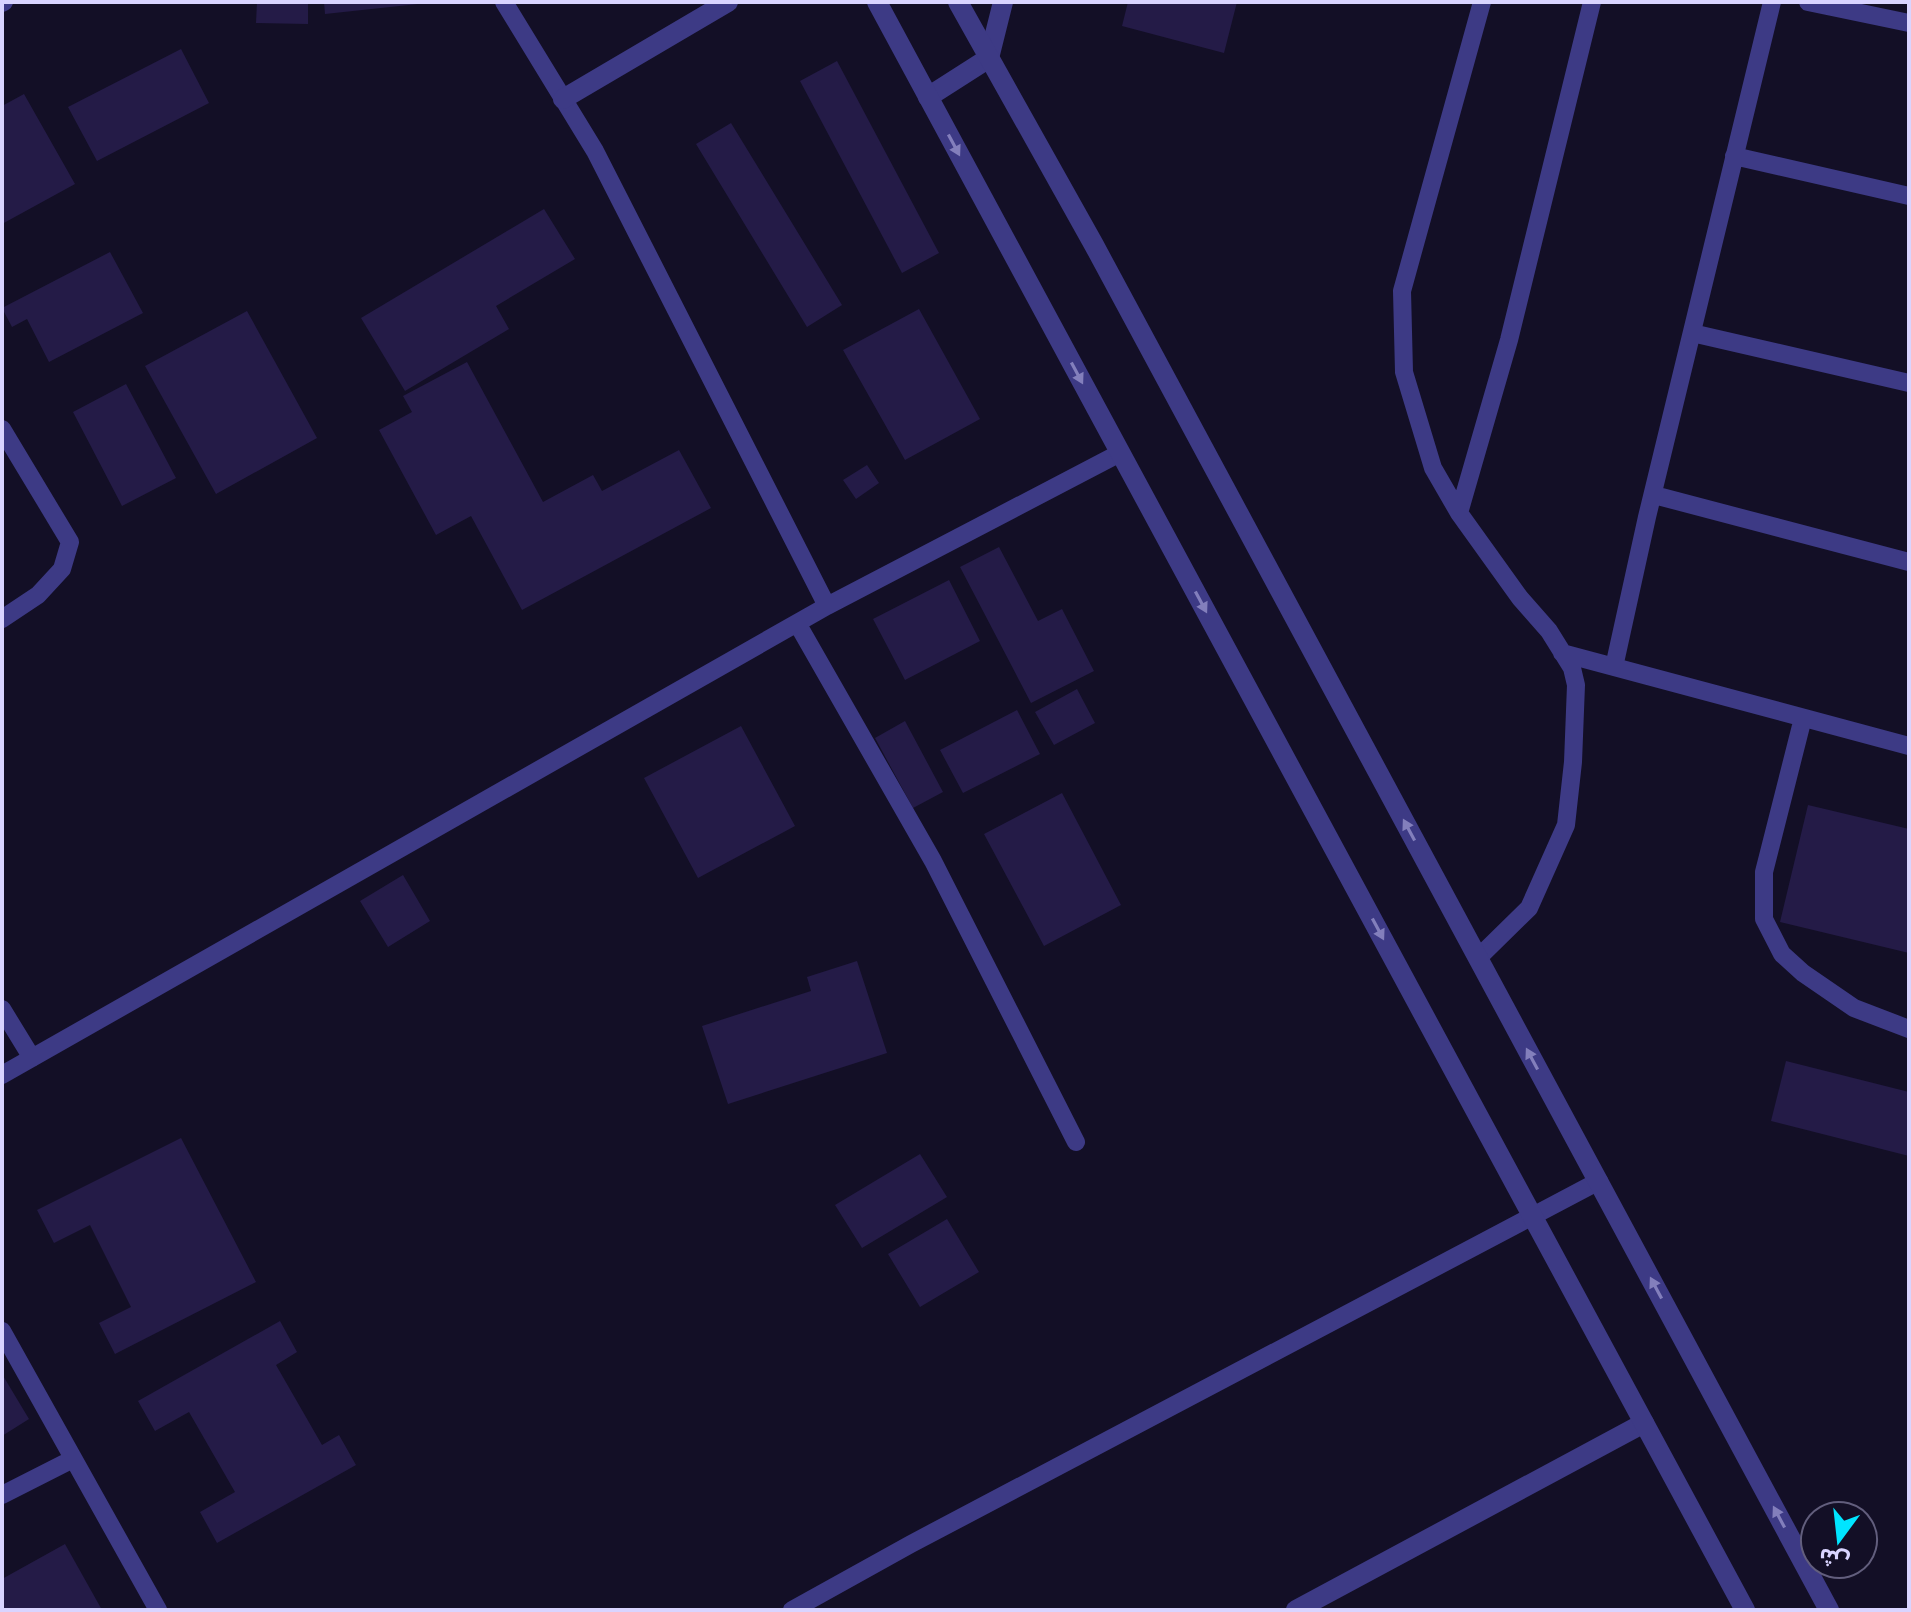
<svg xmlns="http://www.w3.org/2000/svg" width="1911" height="1612" font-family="Inter,'Noto Sans Arabic',sans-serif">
<rect width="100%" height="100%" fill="#130f26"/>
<path fill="#241b47" d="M257 2H308V24L256 23Z
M324 2H418V4L325 14Z
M1128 2H1237L1224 53 1122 26Z
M181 49 209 103 97 161 68 107Z
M837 61 939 253 902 273 800 81Z
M24 94 75 184 2 224V106Z
M731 123 842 305 807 327 696 144Z
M544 209 575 259 496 306 509 329 405 391 361 318Z
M110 252 143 313 49 362 27 319 12 327 2 308Z
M919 309 980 419 905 460 843 350Z
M247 311 317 438 216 494 145 366Z
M467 362 543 502 593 475 602 491 679 450 711 508 522 610 471 516 436 535 379 430 412 412 403 396Z
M126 384 176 478 122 506 73 412Z
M867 465 879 483 856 499 843 480Z
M999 547 1038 621 1062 609 1094 671 1031 703 960 567Z
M949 580 980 641 905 680 873 619Z
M1077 689 1095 723 1054 745 1035 712Z
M1017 710 1040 754 963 793 940 750Z
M905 721 943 792 913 808 875 738Z
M741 726 795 826 698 878 644 778Z
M1062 793 1121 905 1044 946 984 834Z
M1808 805 1909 829V953L1780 922Z
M403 875 430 921 388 947 360 901Z
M857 961 887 1053 728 1104 702 1026 811 991 807 977Z
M1786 1061 1909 1092V1156L1771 1121Z
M181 1138 256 1282 115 1354 99 1323 131 1307 90 1225 54 1243 37 1210Z
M920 1154 947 1197 862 1248 835 1205Z
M947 1219 979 1272 920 1307 888 1254Z
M280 1321 297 1352 276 1365 322 1445 339 1435 356 1465 217 1543 200 1512 235 1492 189 1412 155 1431 138 1401Z
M2 1374 29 1419 2 1436Z
M65 1544 102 1610H2V1579Z"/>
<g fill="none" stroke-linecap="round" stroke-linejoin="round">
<path stroke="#3d3a85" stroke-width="18" d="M504 2 595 151 827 606
M1808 2 1909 23
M2 3 4 2
M1734 156 1909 196
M1692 333 1909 383
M2 429 70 542 62 569 38 595 2 619
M1654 495 1909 562
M1459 513 1509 340 1592 2
M797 623 933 861 1076 1142
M1562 653 1909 746
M1614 667 1647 517 1772 2
M1803 718 1764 872V919L1782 954 1803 973 1854 1008 1909 1029
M1478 958 1529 908 1566 825 1573 762 1576 685 1572 668 1549 631 1520 598 1459 513 1433 468 1404 372 1402 291 1482 2
M2 1009 32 1058
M2 1075 827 606 1120 453
M2 1331 158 1610
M2 1495 73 1459
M792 1610 911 1544 1599 1181"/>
<path stroke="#3d3a85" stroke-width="20" d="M928 97 989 58 1003 2
M563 99 728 2
M1296 1610 1644 1423"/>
<path stroke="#3d3a85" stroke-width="20" d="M877 2 1745 1610
M958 2 1094 245 1829 1610"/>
</g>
<defs><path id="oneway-solid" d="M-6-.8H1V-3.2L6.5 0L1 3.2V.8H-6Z" transform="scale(2)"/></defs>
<g fill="#837fbc">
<use href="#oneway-solid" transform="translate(954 145) rotate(62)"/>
<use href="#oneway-solid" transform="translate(1077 373) rotate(62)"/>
<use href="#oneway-solid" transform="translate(1201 602) rotate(62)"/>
<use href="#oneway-solid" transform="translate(1409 830) rotate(-118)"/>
<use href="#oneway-solid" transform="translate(1378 929) rotate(62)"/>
<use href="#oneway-solid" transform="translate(1532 1059) rotate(-118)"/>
<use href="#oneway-solid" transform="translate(1656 1288) rotate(-118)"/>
<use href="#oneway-solid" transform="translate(1779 1517) rotate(-118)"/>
</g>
<rect width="1911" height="1612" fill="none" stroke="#d9d4ff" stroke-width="8"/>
<g transform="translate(1839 1540) rotate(195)"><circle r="38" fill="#130f26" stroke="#625e7d" stroke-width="2"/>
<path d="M0-6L14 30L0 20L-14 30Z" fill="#00e5ff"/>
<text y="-12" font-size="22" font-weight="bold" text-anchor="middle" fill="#d9d4ff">ش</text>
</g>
</svg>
